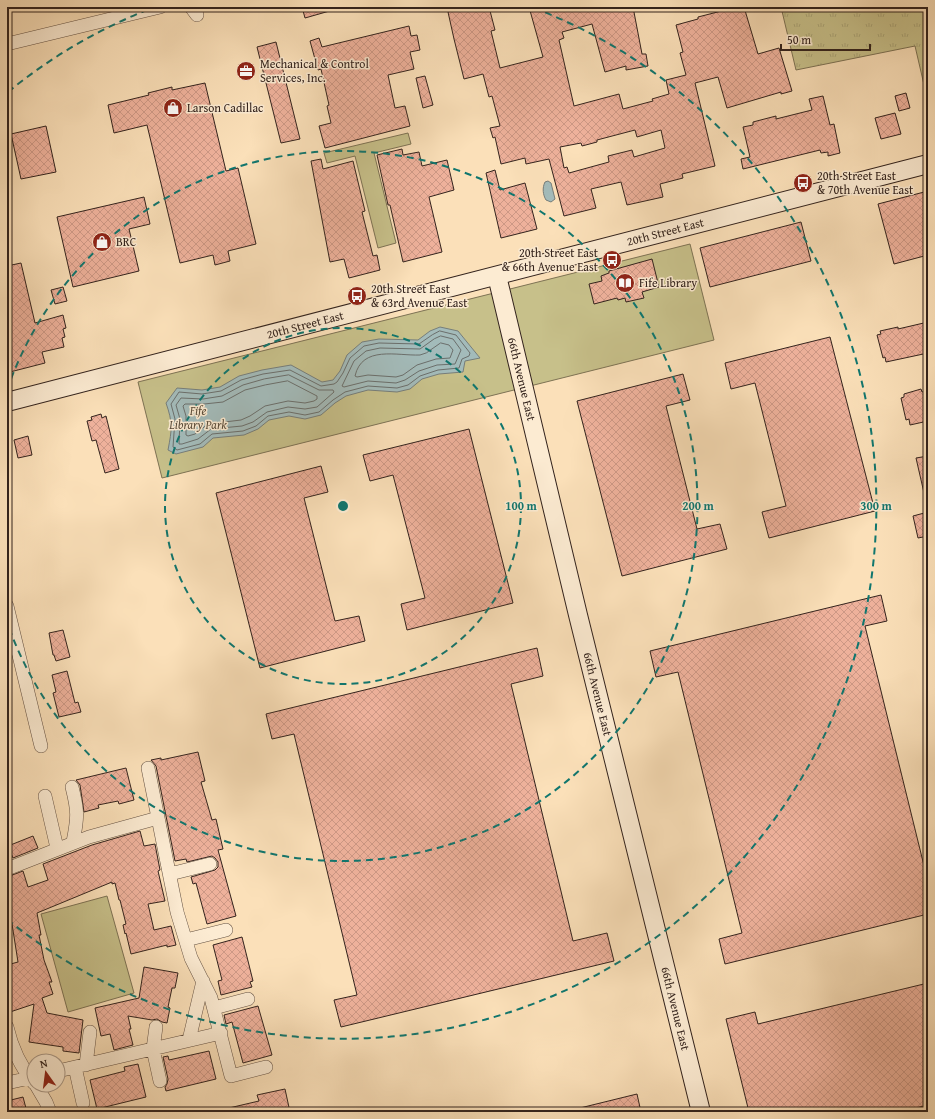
<svg xmlns="http://www.w3.org/2000/svg" width="935" height="1119" font-family="'Gentium Book Plus',serif">
<defs>
<pattern id="grass-tufts" width="24" height="20" patternUnits="userSpaceOnUse"><rect width="24" height="20" fill="#c7c08a"/><path d="M3 7l-1-3M5 7V3M7 7l1-3M15 17l-1-3M17 17v-4M19 17l1-3" fill="none" stroke="#aba577"/></pattern>
<pattern id="building-cross-hatch" width="8" height="8" patternUnits="userSpaceOnUse"><rect width="8" height="8" fill="#eeb19b"/><path d="M0 0l8 8M0 8l8-8" fill="none" stroke="#cd9885"/></pattern>
</defs>
<rect width="100%" height="100%" fill="#fbe0b9"/>
<filter id="stains"><feTurbulence type="fractalNoise" baseFrequency=".005" numOctaves="4"/><feColorMatrix values="0 0 0 0 .2 0 0 0 0 .09 0 0 0 0 .02 0 0 0 .5 -.17"/></filter>
<radialGradient id="worn" r=".72"><stop offset=".6" stop-color="#630" stop-opacity="0"/><stop offset="1" stop-color="#630" stop-opacity=".3"/></radialGradient>
<path fill="url(#grass-tufts)" stroke="#7d7254" d="M781 7H928V102L915 46 796 70Z"/>
<path fill="#c7c08a" stroke="#7d7254" d="M408 133 411 144 374 153 396 243 378 248 355 156 327 163 324 153Z
M690 244 714 340 162 478 138 382Z
M107 896 134 993 68 1012 41 914Z"/>
<path fill="#a3bbba" stroke="#767e7b" d="M548 181 551 183 555 199 551 202 546 200C543 195 542 188 545 182Z
M440 327 458 331 480 358 465 361 463 372 439 374 422 379 410 389 397 392 368 390 346 396 335 403 321 415 305 419 289 416 269 420 258 429 244 435 213 438 203 447 176 454 168 450C172 429 173 423 166 403L177 388 202 390 220 387 239 376 262 370 291 365 322 382 333 380 340 371 347 355 362 342 379 339 418 340 430 331Z"/>
<g fill="none" stroke-linecap="round" stroke-linejoin="round">
<path stroke="#6b6f6c" stroke-width="1" d="M440 331 456 335 470 353 469 356 462 359 459 368 438 370 420 376 408 385 397 388 368 386 345 392 333 400 319 412 305 415 289 412 268 416 256 426 243 431 212 434 200 444 177 450 173 447 175 419 171 404 179 392 202 394 221 391 241 380 263 374 290 370 321 386 334 384 337 382 343 373 350 358 364 346 379 343 419 344 432 335Z
M441 336 453 339 461 350 455 364 437 365 419 371 405 380 396 383 368 381 344 387 342 386 354 361 366 351 380 348 420 349 434 339Z
M441 343 449 345 453 350 450 358 436 359 417 365 403 375 396 377 368 375 357 377 355 376C362 345 397 356 420 355L426 353Z
M289 375 319 390H333L334 392 317 407 305 409 288 407 267 412 253 422 242 426 211 429 198 439 182 444H179L180 419 176 405 181 398 203 399 222 396 243 385 264 379Z
M288 381 317 396V399L314 401 305 403 288 401 265 406 250 416 241 420 208 424 195 434 188 436 186 435V416L183 406 185 404H204L223 402 245 390 265 385Z"/>
</g>
<path fill="url(#building-cross-hatch)" stroke="#33231d" fill-rule="evenodd" d="M302 7H333V10L305 18Z
M461 7H489L495 30 491 31 500 68 543 57 529 7H633L642 54H646L648 66 626 70V66L605 72 592 24 562 32 564 38 559 40 574 106 619 94 623 109 653 101 652 99 669 94 666 80 686 75 680 53 683 52 676 25 698 19V17L737 7H744L758 54 779 48 792 91 781 94V92L727 108 718 77 695 83 715 166 682 174 683 178 660 184 663 197 627 205 621 182 591 189 596 208 564 216 549 159 526 164 525 158 501 164 495 137 493 138 490 128 500 126 492 96 489 97 483 74 464 79 454 39 448 12 461 8ZM635 130 637 137 661 130 665 148 634 157 632 150 608 156 609 162 569 173 567 167 564 168 560 147 581 143 582 146 597 142V140Z
M409 26 411 36 417 35 420 50 410 52 414 69 388 75 395 108 405 106 410 126 325 148 319 126 331 123 327 106 329 105 321 69 318 70 310 41 319 38 322 47Z
M276 42 300 139 281 143 257 47Z
M425 76 433 105 423 108 416 78Z
M205 83 226 171 238 168 256 244 228 251 230 261 215 265 213 255 180 263 147 125 114 133 108 105 149 95 148 93 172 87V90Z
M906 93 910 108 899 111 895 96Z
M823 96 830 125 834 124 840 153 828 156V152L821 153 820 150 743 169 741 159 750 157 743 127 753 125V122L776 116V119L812 110 809 99Z
M895 113 901 134 881 139 875 118Z
M46 126 56 172 21 179 11 134Z
M402 149 403 155 419 152 422 166 447 160 454 190 429 197 442 252 403 262 390 205H388L377 155Z
M321 159 323 169 353 161 365 211 362 212 373 256 377 255 380 270 349 278 344 259 330 262 311 161Z
M495 170 500 190 525 183 537 229 501 238 486 173Z
M928 191V255L894 264 878 204Z
M144 197 150 224 129 229 139 271 73 287 57 217Z
M801 222 811 261 710 287 700 248Z
M652 259 659 287 642 292 644 298 626 302 625 298 618 300 617 298 594 304 589 284 602 281 601 276 609 273V271Z
M21 263 35 323 63 315 66 328 63 329 65 337 62 338 64 347 42 352 45 363 10 372 7 358V266Z
M63 287 67 301 55 304 51 290Z
M928 322V353L886 362 885 357 883 358 877 335 881 334 880 331 898 327V329Z
M830 337 875 511 769 538 762 512 786 506 755 383 731 389 725 363Z
M683 374 690 400 666 406 697 529 720 524 727 549 622 576 577 401Z
M921 389 922 392 928 390V421L910 425 909 419 906 420 901 398 904 397V394Z
M101 414 102 418 106 416 119 469 105 473 96 440 92 441 87 421 92 420 91 417Z
M469 429 513 603 407 630 401 604 425 598 393 475 370 481 363 455Z
M28 436 32 455 18 458 14 440Z
M928 456V493H924L916 458Z
M321 466 328 492 304 498 335 621 359 616 365 641 260 668 216 493Z
M928 512V536L918 538 913 516Z
M881 595 887 621 865 626 928 882V914L725 964 719 939 742 933 678 672 656 677 650 651Z
M63 630 70 657 56 661 54 655H53L49 633Z
M537 648 543 676 511 684 573 941 607 933 614 961 341 1027 334 1000 357 995 294 734 272 739 266 714Z
M67 671 75 703 78 702 81 712 59 717 53 693 56 692 52 675Z
M198 752 205 781 201 782 212 820 216 819 223 849 218 850 236 916 207 924 196 883 193 884 191 877 215 870 218 867V862L215 858 212 856 187 862 186 859 175 861 156 766 151 760 161 758V760Z
M126 768 134 800 119 804 118 801 98 805 99 808 84 812 80 785 76 780Z
M140 831 144 846 155 844 160 870 158 871 165 901 148 904 154 930 171 926 176 945 167 947V945L131 954 126 933 125 934 123 925 126 924 120 900H119L115 883 112 884V882L37 913 41 935H39L44 960 52 982H49L53 994 42 998 47 1013 83 1020 79 1053 63 1051V1047L29 1042 34 1004 10 1012 7 999V965L18 962 12 924 7 925V877L23 871 28 887 48 880 43 864 92 845Z
M33 836 38 848 13 858 8 846Z
M242 937 253 981 250 982 252 987 221 995 218 981 222 980 213 945Z
M144 967 178 973 175 988H172L168 1007 170 1008 167 1023 162 1022 157 1019 152 1020 128 1016 131 1029H129L133 1045 114 1050 110 1034 101 1036 95 1008 139 998Z
M928 983V1105L899 1112H749L726 1019 755 1012 758 1024Z
M258 1006 272 1055 243 1063 232 1022 226 1024 224 1015Z
M209 1051 216 1079 166 1091 165 1087 167 1084 168 1079 163 1057 168 1056 169 1060Z
M138 1064 146 1097 97 1109 90 1080 125 1071 124 1067Z
M285 1089 290 1112H229V1108L259 1101 257 1095Z
M637 1094 641 1112H580V1108Z
M23 1097 27 1112H7V1101Z"/>
<g fill="none" stroke-linecap="round" stroke-linejoin="round">
<g stroke="#655244" stroke-width="14">
<path id="street" d="M191 7 197 15
M7 44 160 7
M7 606 41 746
M148 768 177 912 191 958 211 998 231 1076 266 1067
M72 787C78 811 78 817 73 842
M45 796 57 848
M7 869 89 837 158 818
M170 874 210 864
M186 940 226 930
M214 1008 248 999
M7 1027C12 1049 20 1066 34 1083
M156 1027 153 1049 160 1081
M189 1040 203 981
M86 1065 90 1032
M75 1067 83 1103
M58 1071 221 1033
M7 1083 34 1077
M36 1085 46 1102 50 1112"/>
</g>
<g stroke="#33231d" stroke-width="20">
<g id="secondary">
<path id="s1" d="M497 276 578 615 701 1112"/>
<path id="s2" d="M7 402 928 164"/>
</g>
</g>
<use href="#street" stroke="#fcebd2" stroke-width="13"/>
<use href="#secondary" stroke="#fcebd2" stroke-width="18"/>
</g>
<g fill="none" stroke="#0f766e" stroke-width="2" stroke-dasharray="7 5">
<circle cx="343" cy="506" r="178"/>
<path d="M7 390A355 355 0 1 1 7 622"/>
<path d="M8 92A533 533 0 0 1 152 8M534 8A533 533 0 1 1 8 920"/>
</g>
<defs>
<g id="office-disc" transform="scale(1)"><circle r="9.5" fill="#8f2418" stroke="#fcebd2"/><path d="M-6-3h4V-5.5h4V-3h4V5H-6ZM-1-4.5V-3h2v-1.5ZM-6 0V1H6V0Z" fill="#fff"/></g>
<g id="shop-disc" transform="scale(1)"><circle r="9.5" fill="#8f2418" stroke="#fcebd2"/><path d="M-5-2.5h2.3a2.7 3.5 0 0 1 5.4 0H5L5.5 6h-11ZM-1.5-2.5h3a1.5 2.3 0 0 0-3 0Z" fill="#fff"/></g>
<g id="bus-disc" transform="scale(1)"><circle r="9.5" fill="#8f2418" stroke="#fcebd2"/><path d="M-5-6H5V4H4V6H2V4H-2V6H-4V4H-5ZM-3.5-4V0h7V-4ZM-3.5 1.2v1.5H-2V1.2ZM2 1.2v1.5H3.5V1.2Z" fill="#fff"/></g>
<g id="library-disc" transform="scale(1)"><circle r="9.5" fill="#8f2418" stroke="#fcebd2"/><path d="M-6-4Q-3-5.5-.7-3.5V5Q-3 3-6 4ZM6-4Q3-5.5 .7-3.5V5Q3 3 6 4Z" fill="#fff"/></g>
</defs>
<g fill-rule="evenodd">
<use href="#office-disc" x="246" y="71"/>
<use href="#shop-disc" x="173" y="108"/>
<use href="#bus-disc" x="803" y="183"/>
<use href="#shop-disc" x="102" y="242"/>
<use href="#bus-disc" x="612" y="260"/>
<use href="#library-disc" x="625" y="283"/>
<use href="#bus-disc" x="357" y="296"/>
</g>
<g text-anchor="middle" stroke-width="3" stroke-linejoin="round" paint-order="stroke">
<g font-size="12" fill="#33231d" stroke="#fcebd2" text-anchor="start">
<text x="260" y="68">Mechanical &amp; Control<tspan x="260" dy="14">Services, Inc.</tspan></text>
<text x="187" y="112">Larson Cadillac</text>
<text x="817" y="180">20th Street East<tspan x="817" dy="14">&amp; 70th Avenue East</tspan></text>
<text x="116" y="246">BRC</text>
<text x="598" y="257" text-anchor="end">20th Street East<tspan x="598" dy="14">&amp; 66th Avenue East</tspan></text>
<text x="639" y="287">Fife Library</text>
<text x="371" y="293">20th Street East<tspan x="371" dy="14">&amp; 63rd Avenue East</tspan></text>
</g>
<g font-size="12" fill="#33231d" stroke="#fcebd2">
<text dy="4" stroke="none"><textPath href="#s2" startOffset="680">20th Street East</textPath></text>
<text dy="4" stroke="none"><textPath href="#s2" startOffset="308">20th Street East</textPath></text>
<text dy="4" stroke="none"><textPath href="#s1" startOffset="106">66th Avenue East</textPath></text>
<text dy="4" stroke="none"><textPath href="#s1" startOffset="430">66th Avenue East</textPath></text>
<text dy="4" stroke="none"><textPath href="#s1" startOffset="754">66th Avenue East</textPath></text>
</g>
<g font-size="12" font-style="italic" fill="#584a38" stroke="#fcebd2">
<text x="198" y="415">Fife<tspan x="198" dy="14">Library Park</tspan></text>
</g>
</g>
<circle cx="343" cy="506" r="6" fill="#0f766e" stroke="#fcebd2" stroke-width="2"/>
<g font-size="12" text-anchor="middle" font-weight="bold" fill="#0f766e" stroke="#fcebd2" stroke-width="3" stroke-linejoin="round" paint-order="stroke">
<text x="521" y="510">100 m</text>
<text x="698" y="510">200 m</text>
<text x="876" y="510">300 m</text>
</g>
<rect width="935" height="1119" fill="none" stroke="#fbe0b9" stroke-width="24"/>
<rect x="8" y="8" width="919" height="1103" fill="none" stroke="#33231d" stroke-width="2"/>
<rect x="12" y="12" width="911" height="1095" fill="none" stroke="#33231d"/>
<g transform="translate(46 1073) rotate(346)"><circle r="19" fill="#fcebd2" stroke="#ac9b8a"/>
<path d="M0-3L7 15L0 10L-7 15Z" fill="#8f2418"/>
<text y="-6" font-size="11" font-weight="bold" text-anchor="middle" fill="#33231d">N</text>
</g>
<path d="M781 44v6h89v-6" fill="none" stroke="#33231d" stroke-width="2"/>
<text x="787" y="44" font-size="12" fill="#33231d" stroke="#fcebd2" stroke-width="3" paint-order="stroke">50 m</text>
<rect width="100%" height="100%" filter="url(#stains)"/>
<rect width="100%" height="100%" fill="url(#worn)"/>
</svg>
